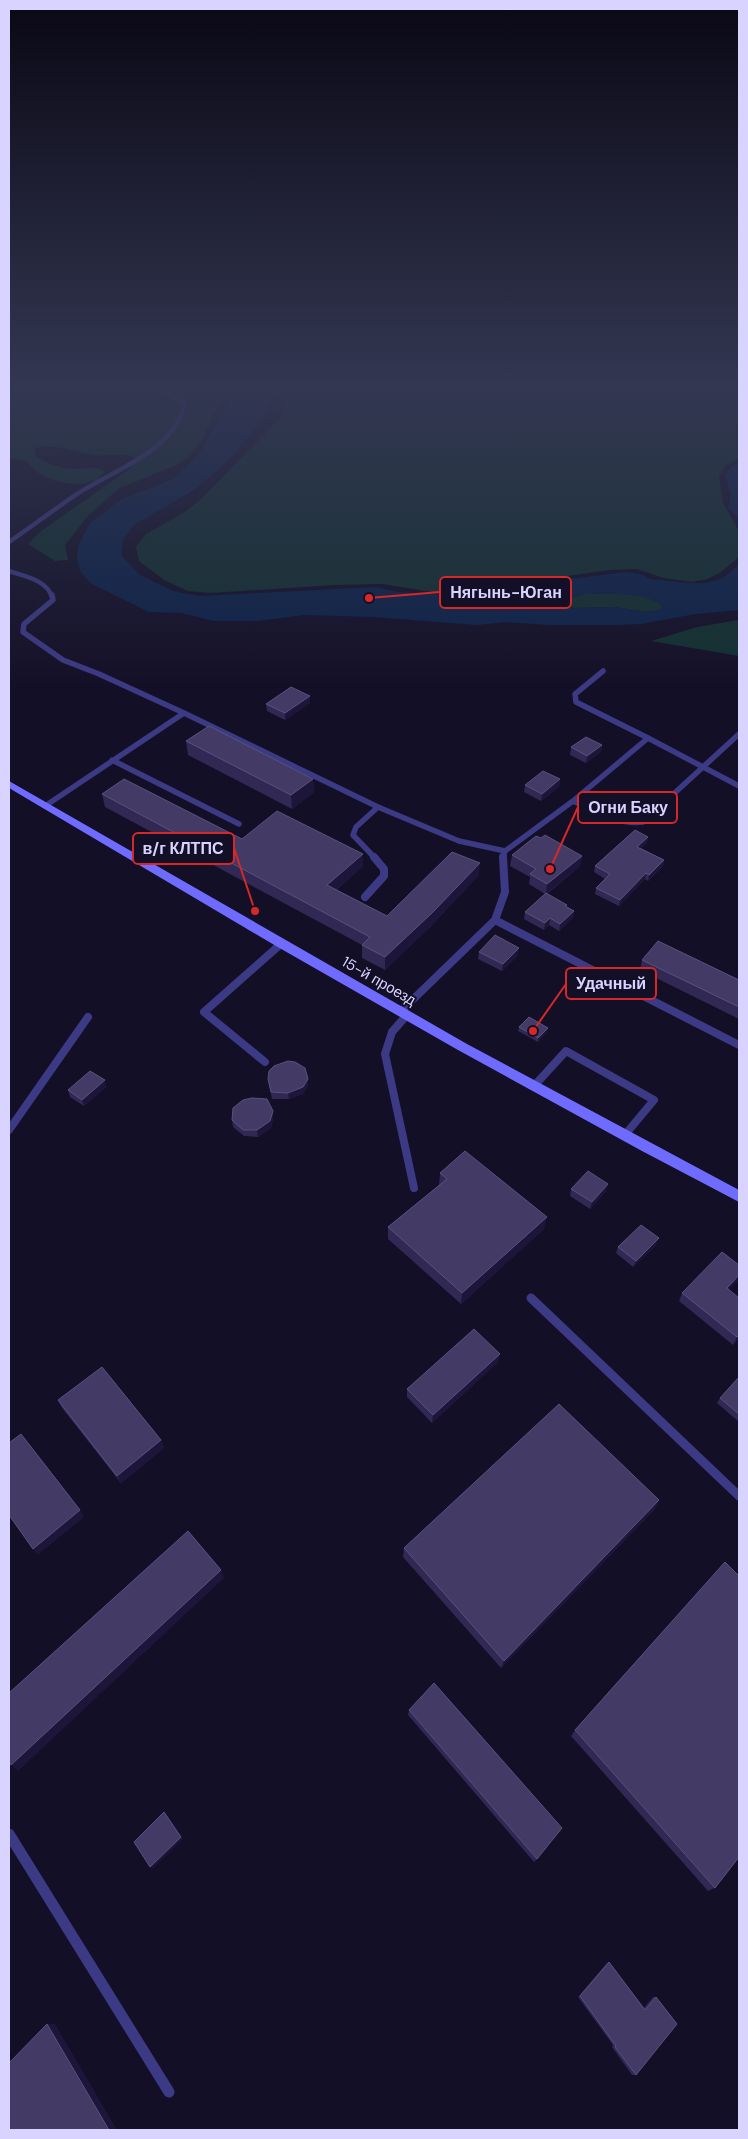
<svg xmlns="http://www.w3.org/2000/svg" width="748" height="2139" font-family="'DM Sans',sans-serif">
<rect width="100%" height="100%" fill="#130f26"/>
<path fill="#12302f" d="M36 389H229L213 416 203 438 189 457 176 465 118 489 87 517 65 545 68 560 55 561 28 544 41 531 131 468 135 457C122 453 110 456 97 455 77 453 55 443 35 448L36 456C47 464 60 468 73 469 85 469 93 466 105 471 102 474 99 478 96 480 76 490 38 480 27 461L9 458V393Z
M285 389H739V458L725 466 719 476 723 503 739 531V557L721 572 708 579 692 582 663 578 637 569 609 570 554 578 509 590 479 594H445L382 584 336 585 209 593 188 591 164 580 139 561 136 547 146 534 185 512 202 498 281 417 285 403Z
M584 594C609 594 643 590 663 606L659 610 648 612 614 607 574 608 562 605 561 600Z
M739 620V656L651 641 697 627Z"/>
<path fill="#0c2248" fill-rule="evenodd" d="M236 389H276L263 420 230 459 194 490 134 525 123 540 121 555 140 575 173 591 200 596 376 587 398 592 484 597 511 594 563 580 627 572 643 575 650 579 688 583H706L723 578 739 565V610L696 614 641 624 616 625H548L506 622 477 625 373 617 304 615 258 621H214L181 613 149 612 90 583 80 571 77 559 78 546 90 523 122 499 173 479 186 467 202 449ZM584 594C606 594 645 591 663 606L659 610 648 612 614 607 574 608 562 605 561 600Z
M739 462V519L728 508 731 495 725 475 731 467Z"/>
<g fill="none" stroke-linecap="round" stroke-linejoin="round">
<path stroke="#3d3a85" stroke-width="4.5" d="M9 542C31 527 52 511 74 496 112 470 174 453 185 403L161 389
M9 571C24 576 47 580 52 597"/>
<path stroke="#3d3a85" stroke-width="5.5" d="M52 595 53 600 24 624 23 632 63 660 99 674 184 713
M603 671 575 694 576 702 648 738
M112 760 239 824
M573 801C596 811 617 825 643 822L739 734
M45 806 184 713 378 807 459 841 505 851 573 801 648 738 739 786
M375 858 353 835 356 827 378 807
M503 858 505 851"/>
<path stroke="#3d3a85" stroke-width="8" d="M365 897 384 876V869L374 857
M495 920 505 892 503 857
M400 1012 495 920 739 1045
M406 1016 392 1032 385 1054 414 1188
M265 1062 204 1012 282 943
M534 1086 566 1051 654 1100 624 1136
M9 1130 88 1017"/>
<path stroke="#3d3a85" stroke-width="9" d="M531 1298 739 1496"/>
<path stroke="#3d3a85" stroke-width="11" d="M9 1834 169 2092"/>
<path fill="#6f6bff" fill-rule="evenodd" d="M9 781 467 1044 739 1190V1202L642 1151 458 1050 276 946 9 788Z"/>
</g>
<path fill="#312854" d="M310 696V703L285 720 267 711 266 704Z
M186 741 313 779 314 792 292 809 188 755Z
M602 745 601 752 586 763 570 755 571 747Z
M560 779 559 787 541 801 524 792 525 785Z
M102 794 242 839 363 854V866L336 890 387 916 479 875 431 926 385 970 362 958V945L105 807Z
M648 837 647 843 641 848 664 860 663 866 648 881 645 879 619 906 595 894 596 888 605 879 594 872 595 866Z
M541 838 582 856 580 866 547 894 574 911 573 918 559 931 549 925 544 930 524 919 525 912 545 894 529 884 530 877 510 866 512 855Z
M479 952 518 955 502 971 478 959Z
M642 960 739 980V1019L640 970Z
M519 1027 547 1032 538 1042 518 1031Z
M268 1079 308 1086 303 1094 289 1099H272Z
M106 1087 84 1106 70 1097 68 1090Z
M273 1118 271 1128 258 1137 244 1136 233 1127 232 1120Z
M440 1173 544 1229 461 1304 388 1239V1227L439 1185Z
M571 1189 606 1191 590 1209 570 1196Z
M656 1245 633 1267 616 1253 618 1247Z
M729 1290 739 1338 733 1345 679 1301 682 1293Z
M498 1362 432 1423 407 1397V1389Z
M739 1377V1422L717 1403 720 1398Z
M58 1400 161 1440 164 1448 121 1483 62 1408Z
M659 1500 654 1510 501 1668 403 1557 404 1548Z
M409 1710 537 1859 534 1862 408 1715Z
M575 1730 715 1888 708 1891 571 1736Z
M609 1962 644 2008 653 1997H656L636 2075H632L612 2047 613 2045 578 1997 607 1963Z"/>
<path fill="#1d163a" d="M310 696V703L285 720V713Z
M602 745 601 752 586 763 587 756Z
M313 779 314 792 292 809 291 795Z
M560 779 559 787 541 801 542 794Z
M648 837 647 843 636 853 637 847Z
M363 854V866L327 897V885Z
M582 856 580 866 546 894 547 884Z
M664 860 663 866 648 881 649 875Z
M480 863 479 875 431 926 385 970V957Z
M646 873 645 879 619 906 620 900Z
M574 911 573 918 559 931 560 924Z
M550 918 549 925 544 930 545 923Z
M519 948 518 955 502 971 503 964Z
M548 1028 547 1032 538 1042V1038Z
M308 1079V1086L303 1094 289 1099 288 1093Z
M105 1080 106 1087 84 1106 82 1100Z
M273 1111V1118L271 1128 258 1137 257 1130Z
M608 1184 606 1191 590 1209 592 1202Z
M547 1217 544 1229 461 1304 462 1293Z
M659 1238 656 1245 633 1267 636 1261Z
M739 1275V1279L723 1296 727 1288Z
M739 1335V1338L733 1345 737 1337Z
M500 1354 498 1362 432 1423 433 1415Z
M161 1440 164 1448 121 1483 117 1476Z
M659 1500 654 1510 501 1668 504 1661Z
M80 1510 84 1517 38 1555 33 1549Z
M221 1570 224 1578 18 1771 11 1765Z
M164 1812 183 1839 152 1869 150 1867Z
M47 2024H55L117 2130H109Z"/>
<path fill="#433a66" stroke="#5a527e" d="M291 687 310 696 285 713 266 704Z
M209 726 313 779 291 795 186 741Z
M586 737 602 745 587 756 571 747Z
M543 771 560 779 542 794 525 785Z
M124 779 242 839 277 811 363 854 327 885 387 916 452 852 480 863 432 913 385 957 362 945 370 937 102 794Z
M635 830 648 837 637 847 664 860 649 875 646 873 620 900 596 888 610 874 595 866Z
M545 835 582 856 547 884 530 874 536 869 512 855 536 836 541 838Z
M546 893 567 905 565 906 574 911 560 924 550 918 545 923 525 912Z
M495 935 519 948 503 964 479 952Z
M658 941 739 980V1007L642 960Z
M529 1017 548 1028 538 1038 519 1027Z
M288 1061 295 1062 305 1068 308 1079 303 1087 288 1093 271 1092 268 1079 269 1071 274 1066Z
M90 1071 105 1080 82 1100 68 1090Z
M252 1098 267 1099 273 1111 270 1121 257 1130H243L232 1120 233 1108 243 1100Z
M465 1151 547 1217 462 1293 388 1227 447 1179 440 1173Z
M588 1171 608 1184 592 1202 571 1189Z
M641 1225 659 1238 636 1261 618 1247Z
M722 1252 739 1265V1275L727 1288 739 1298V1335L737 1337 682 1293Z
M474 1329 500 1354 433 1415 407 1389Z
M102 1367 161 1440 117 1476 58 1400Z
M739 1377V1414L720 1398Z
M559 1404 659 1500 504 1661 404 1548Z
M21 1434 80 1510 33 1549 9 1515V1443Z
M188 1531 221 1570 11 1765 9 1762V1693Z
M725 1562 739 1576V1857L715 1888 575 1730Z
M434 1683 562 1828 537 1859 409 1710Z
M164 1812 181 1837 150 1867 134 1842Z
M609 1962 645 2010 656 1997 677 2024 636 2075 615 2047 616 2046 580 1996Z
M47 2024 109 2130H9V2063Z"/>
<linearGradient id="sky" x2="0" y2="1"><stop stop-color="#0a0815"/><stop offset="0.56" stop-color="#333752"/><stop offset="1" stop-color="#333752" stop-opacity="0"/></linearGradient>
<rect width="748" height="689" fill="url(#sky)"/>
<g text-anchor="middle" stroke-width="4" stroke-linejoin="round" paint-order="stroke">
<g font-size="15" fill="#d9d4ff" stroke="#130f26">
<text transform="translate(379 981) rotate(30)" y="5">15-й проезд</text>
</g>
</g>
<path fill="none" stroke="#d62828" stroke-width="2" d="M369 598L440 592M550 869L578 807M255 911L234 848M533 1031L566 984"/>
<g fill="#d62828" stroke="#130f26" stroke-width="2">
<circle cx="369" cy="598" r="5"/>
<circle cx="550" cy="869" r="5"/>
<circle cx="255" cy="911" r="5"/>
<circle cx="533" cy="1031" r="5"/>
</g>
<g fill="#130f26" stroke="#d62828" stroke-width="2">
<rect x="440" y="577" width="131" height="31" rx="5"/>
<rect x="578" y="792" width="99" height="31" rx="5"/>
<rect x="133" y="833" width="101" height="31" rx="5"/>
<rect x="566" y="968" width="90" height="31" rx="5"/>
</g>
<g font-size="16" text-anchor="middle" font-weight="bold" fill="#d9d4ff">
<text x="506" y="598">Нягынь-Юган</text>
<text x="628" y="813">Огни Баку</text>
<text x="183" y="854">в/г КЛТПС</text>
<text x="611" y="989">Удачный</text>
</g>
<rect width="748" height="2139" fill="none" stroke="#d9d4ff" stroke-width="20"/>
</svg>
